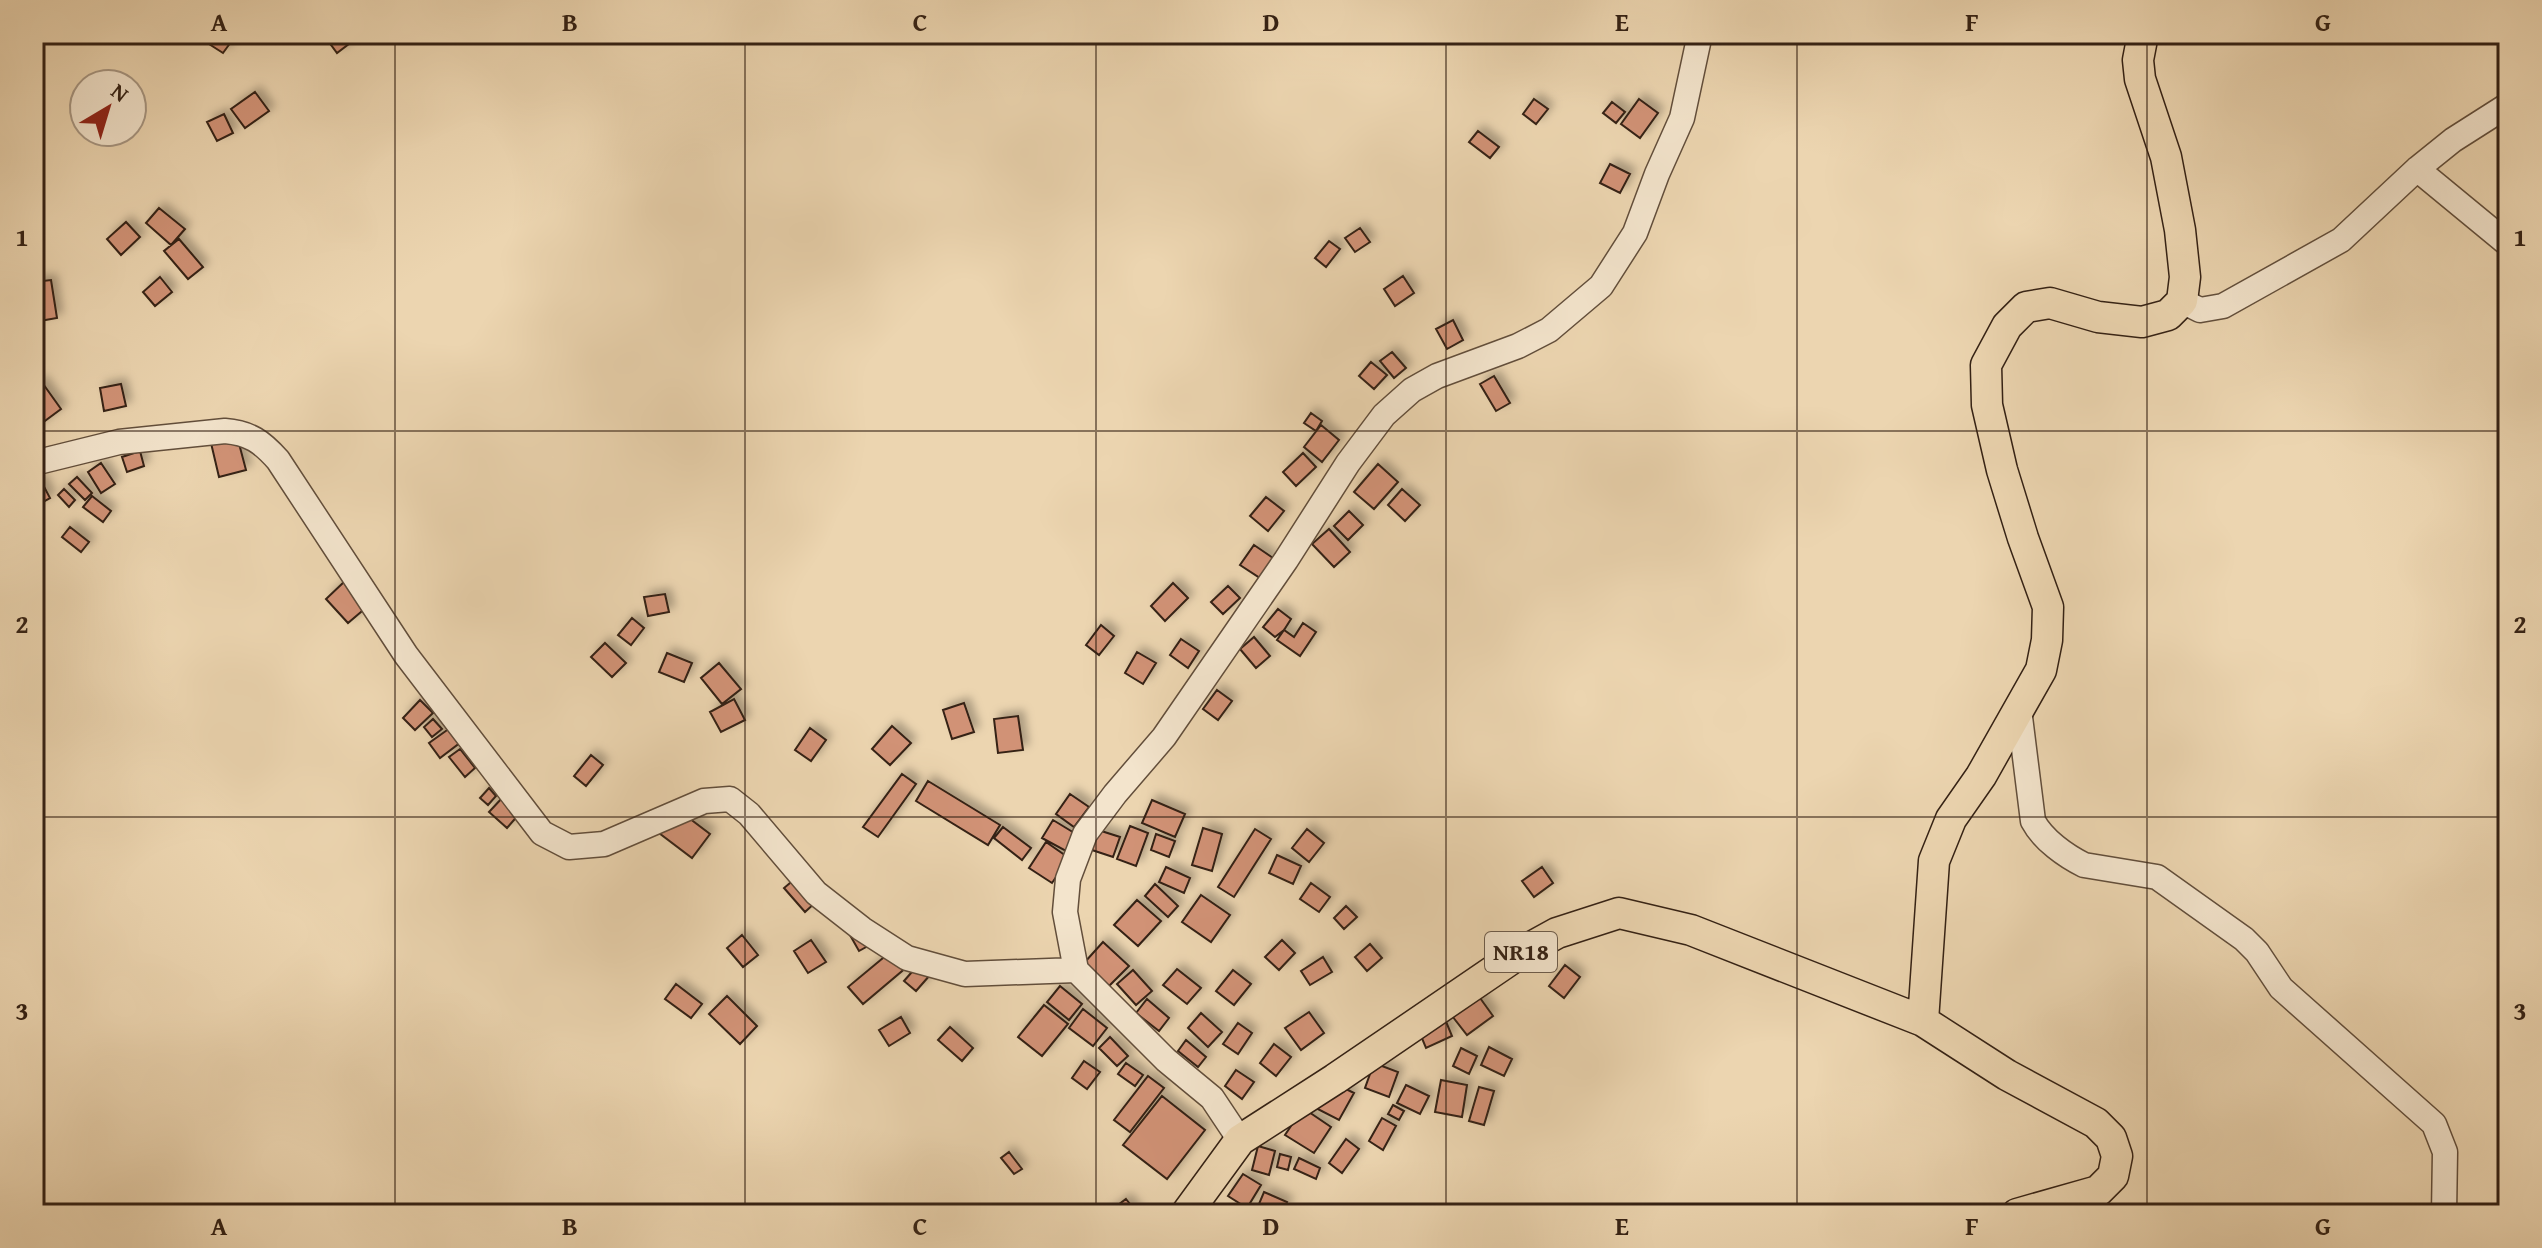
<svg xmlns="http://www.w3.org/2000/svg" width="2542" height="1248" font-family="'Gentium Book Plus',serif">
<defs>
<filter id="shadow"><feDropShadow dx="5.5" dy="-5.5" stdDeviation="4" flood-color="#0004"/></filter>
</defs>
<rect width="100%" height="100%" fill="#ecd5b0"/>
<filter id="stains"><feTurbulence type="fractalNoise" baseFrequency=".0025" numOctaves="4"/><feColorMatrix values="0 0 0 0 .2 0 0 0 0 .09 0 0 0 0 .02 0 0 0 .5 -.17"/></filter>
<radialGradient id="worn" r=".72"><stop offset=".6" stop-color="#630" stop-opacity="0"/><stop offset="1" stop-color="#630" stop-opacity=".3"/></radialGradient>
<path fill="#d19276" stroke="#342114" stroke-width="2" filter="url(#shadow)" d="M216 34 236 35 223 53 209 44Z
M330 34H356L358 37 337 53 326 38Z
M255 92 269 111 245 128 231 109Z
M1534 99 1548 109 1536 124 1523 114Z
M1639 99 1658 113 1640 138 1621 124Z
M1612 102 1625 112 1616 123 1603 113Z
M224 114 233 133 217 141 207 122Z
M1478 131 1499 147 1490 158 1469 142Z
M1610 164 1630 174 1620 193 1600 183Z
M159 208 185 229 171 245 146 223Z
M126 222 140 237 121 255 107 239Z
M1360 228 1370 242 1355 252 1345 238Z
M179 239 203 267 188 279 164 251Z
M1329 241 1340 249 1326 267 1315 258Z
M1403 276 1414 293 1395 306 1384 289Z
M160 277 172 292 155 306 143 292Z
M51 280 57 318 34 322V282Z
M1453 320 1463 340 1447 349 1436 329Z
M1392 352 1406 368 1394 378 1380 361Z
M1371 362 1387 375 1374 389 1359 376Z
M1494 376 1510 403 1496 411 1480 384Z
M41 381 61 409 34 429V387Z
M121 384 126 406 104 411 100 388Z
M1311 413 1322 421 1316 431 1304 423Z
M1321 425 1339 440 1322 462 1304 447Z
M237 436 246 470 219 477 211 443Z
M140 451 144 466 127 472 122 457Z
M1303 453 1316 467 1296 486 1283 472Z
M101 463 115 484 101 493 88 472Z
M1378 464 1398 482 1374 509 1354 492Z
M77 477 92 493 85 500 69 484Z
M40 479 50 498 34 507V482Z
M64 489 75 500 69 507 58 495Z
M1402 489 1420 505 1405 521 1388 505Z
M92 496 111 511 103 522 83 507Z
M1266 497 1284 511 1268 531 1250 516Z
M1349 511 1363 525 1348 540 1334 526Z
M70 527 89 542 81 552 62 537Z
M1329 529 1350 552 1334 567 1312 544Z
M1254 545 1273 558 1260 578 1240 565Z
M345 581 368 606 348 623 326 599Z
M1173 583 1188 598 1165 621 1151 606Z
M1228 586 1240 598 1223 614 1211 602Z
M665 594 669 612 648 616 644 597Z
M1278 609 1291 619 1284 630 1275 637 1263 627Z
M632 618 644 628 631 645 618 635Z
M1303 623 1316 632 1300 656 1277 640 1284 630 1294 637Z
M1101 625 1114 636 1099 655 1086 645Z
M1254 637 1270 656 1256 668 1240 649Z
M1181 639 1199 651 1188 668 1170 655Z
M605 643 626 663 612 677 591 657Z
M1137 652 1156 663 1143 684 1125 673Z
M667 653 692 663 684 682 659 672Z
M719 663 741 689 722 704 701 678Z
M1217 690 1232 701 1218 720 1203 709Z
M734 699 745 720 721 732 710 712Z
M420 700 433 713 415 730 403 718Z
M964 703 974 732 952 739 943 710Z
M1018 716 1023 750 998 753 994 719Z
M433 719 442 729 432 737 424 727Z
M892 726 911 743 890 765 872 749Z
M450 728 461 742 440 758 429 743Z
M810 728 826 740 811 761 795 750Z
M460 749 475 768 465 777 449 757Z
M591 755 603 765 586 786 574 776Z
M902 774 916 784 878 837 863 827Z
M928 781 1000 825 988 845 916 801Z
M489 788 496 796 488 805 480 798Z
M1070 794 1089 807 1074 827 1056 814Z
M503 797 520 813 507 828 489 812Z
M1152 800 1185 814 1175 837 1142 823Z
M677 809 710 834 692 858 659 833Z
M1053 820 1076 834 1066 851 1042 838Z
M1130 826 1148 833 1136 866 1117 859Z
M1003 827 1031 848 1022 860 994 838Z
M1203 828 1222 834 1212 871 1192 865Z
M1095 829 1120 837 1113 857 1089 849Z
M1255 829 1271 839 1234 897 1218 887Z
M1307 829 1324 843 1309 862 1292 848Z
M1156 834 1175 841 1169 857 1151 850Z
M1046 842 1069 858 1052 883 1029 868Z
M1277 855 1301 866 1293 884 1269 873Z
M1166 867 1190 878 1184 893 1159 882Z
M1542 867 1553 883 1534 897 1522 881Z
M796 878 816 902 805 912 784 888Z
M1311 883 1330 897 1319 912 1300 899Z
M1155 884 1178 906 1168 917 1145 896Z
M1201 895 1230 915 1211 942 1182 922Z
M1137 900 1161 921 1138 946 1114 925Z
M1346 906 1357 917 1344 929 1334 918Z
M742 935 758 955 743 967 727 948Z
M850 935 875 942 859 951Z
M811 940 826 962 808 973 794 951Z
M1282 940 1295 953 1279 970 1265 957Z
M1103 942 1129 966 1109 986 1084 963Z
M1370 944 1382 958 1367 971 1355 957Z
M889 953 908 966 863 1004 848 987Z
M1323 957 1332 972 1310 985 1301 971Z
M918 965 930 975 916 991 904 981Z
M1565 965 1580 977 1564 998 1549 986Z
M1177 969 1201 988 1187 1004 1163 985Z
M1133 970 1152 991 1136 1005 1117 984Z
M1233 970 1251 984 1234 1005 1216 991Z
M676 984 702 1004 691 1018 665 999Z
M1060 986 1082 1004 1069 1020 1047 1002Z
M1475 991 1493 1016 1467 1035 1449 1012Z
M727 996 757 1026 740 1044 709 1014Z
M1147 999 1169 1018 1159 1031 1136 1013Z
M1044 1005 1068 1024 1042 1056 1018 1037Z
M1083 1009 1107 1028 1093 1046 1069 1028Z
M1309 1012 1324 1033 1301 1050 1285 1028Z
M1442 1012 1452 1036 1426 1048 1416 1024Z
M1201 1013 1222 1032 1208 1047 1188 1028Z
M901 1017 910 1033 889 1046 879 1030Z
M1238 1023 1252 1033 1238 1054 1223 1044Z
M950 1027 973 1048 962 1061 938 1040Z
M1110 1037 1128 1056 1117 1066 1099 1048Z
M1186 1040 1206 1057 1198 1067 1178 1051Z
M1274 1044 1291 1057 1276 1076 1260 1063Z
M1489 1047 1512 1059 1504 1076 1481 1065Z
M1461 1048 1477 1056 1469 1074 1453 1066Z
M1084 1061 1100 1072 1087 1089 1072 1078Z
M1126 1063 1143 1075 1135 1086 1118 1074Z
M1374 1063 1398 1072 1389 1097 1365 1088Z
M1236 1070 1254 1082 1242 1099 1225 1086Z
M1148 1076 1164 1088 1130 1132 1114 1120Z
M1324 1078 1354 1093 1339 1120 1310 1105Z
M1441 1080 1467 1085 1462 1117 1435 1112Z
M1406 1085 1429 1096 1420 1114 1397 1103Z
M1479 1087 1494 1091 1484 1125 1469 1121Z
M1162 1096 1205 1130 1167 1179 1123 1145Z
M1393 1105 1404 1111 1399 1120 1388 1114Z
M1303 1108 1331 1127 1314 1153 1285 1135Z
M1382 1118 1396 1126 1383 1150 1369 1141Z
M1346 1139 1359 1149 1342 1173 1329 1163Z
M1258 1146 1275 1151 1269 1175 1252 1170Z
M1009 1152 1022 1169 1014 1174 1001 1158Z
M1280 1154 1291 1157 1288 1170 1277 1167Z
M1299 1158 1320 1168 1316 1179 1294 1169Z
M1243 1174 1261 1185 1247 1208 1228 1196Z
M1264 1192 1287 1202 1281 1214H1261L1256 1211Z
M1126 1199 1138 1214H1106Z"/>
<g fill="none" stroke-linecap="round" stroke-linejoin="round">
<g stroke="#624e3b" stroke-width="27">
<path id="minor" d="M2417 169 2508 244
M2182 301 2200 310 2223 306 2341 240 2417 169 2453 140 2508 105
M34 463 119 442 225 431C250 433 262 442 278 460L406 655 542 833 569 847 604 844 704 801 730 799 749 814 816 893 862 929 907 958 965 974 1076 970
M2019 709 2033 821C2043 840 2066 856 2084 865L2157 877 2244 939 2257 952 2281 988 2434 1124 2445 1152 2444 1214
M1240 1140 1212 1098 1166 1060 1076 970 1065 912 1068 879 1085 834 1115 794 1164 737 1286 560 1348 463 1384 415 1412 390 1437 376 1518 346 1549 330 1601 286 1635 233 1657 174 1682 118 1700 34"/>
</g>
<g stroke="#342114" stroke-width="33">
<path id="major" d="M1923 1021 1934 861 1951 819 1981 776 2041 670 2047 640 2048 607 2023 538 2002 470 1987 405 1986 365 2007 326 2026 307 2050 303 2098 317 2142 322 2168 315 2182 301 2185 277 2180 230 2166 157 2140 79 2138 60 2143 34
M1186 1214 1240 1140 1335 1079 1517 955 1557 933 1619 913 1691 930 1923 1021 2007 1075 2096 1123 2111 1138 2117 1156 2113 1176 2098 1191 2017 1214"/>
</g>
<use href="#minor" stroke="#f3e4cc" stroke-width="24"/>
<use href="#major" stroke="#ecd5b0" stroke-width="30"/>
</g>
<path fill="none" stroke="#342114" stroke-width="2" stroke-opacity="0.55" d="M395 34V1214M745 34V1214M1096 34V1214M1446 34V1214M1797 34V1214M2147 34V1214M34 431H2508M34 817H2508"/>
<g text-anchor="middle" stroke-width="7" stroke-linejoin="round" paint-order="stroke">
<rect fill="#f3e4cc" stroke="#6d5c4b" stroke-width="2" x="1485" y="932" width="72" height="40" rx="6"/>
<g font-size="24" font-weight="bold" fill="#342114">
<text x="1521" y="960">NR18</text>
</g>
</g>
<rect width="2542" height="1248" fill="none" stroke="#ecd5b0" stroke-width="88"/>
<g transform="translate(108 108) rotate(38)"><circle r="38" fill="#f3e4cc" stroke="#a79682" stroke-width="2"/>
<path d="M0-6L14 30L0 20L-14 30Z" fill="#8f2418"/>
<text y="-12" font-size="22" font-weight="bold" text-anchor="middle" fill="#342114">N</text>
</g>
<rect x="44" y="44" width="2454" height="1160" fill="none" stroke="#342114" stroke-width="3"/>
<g font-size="26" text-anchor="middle" font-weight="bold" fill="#342114">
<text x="219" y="31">A</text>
<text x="570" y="31">B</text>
<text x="920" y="31">C</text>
<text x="1271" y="31">D</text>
<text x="1622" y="31">E</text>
<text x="1972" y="31">F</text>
<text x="2323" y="31">G</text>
<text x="22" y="246">1</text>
<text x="2520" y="246">1</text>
<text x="22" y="633">2</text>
<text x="2520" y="633">2</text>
<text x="22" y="1020">3</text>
<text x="2520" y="1020">3</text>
<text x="219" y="1235">A</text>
<text x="570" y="1235">B</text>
<text x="920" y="1235">C</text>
<text x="1271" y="1235">D</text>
<text x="1622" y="1235">E</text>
<text x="1972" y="1235">F</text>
<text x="2323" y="1235">G</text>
</g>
<rect width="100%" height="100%" filter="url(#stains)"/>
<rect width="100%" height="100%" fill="url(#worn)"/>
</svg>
